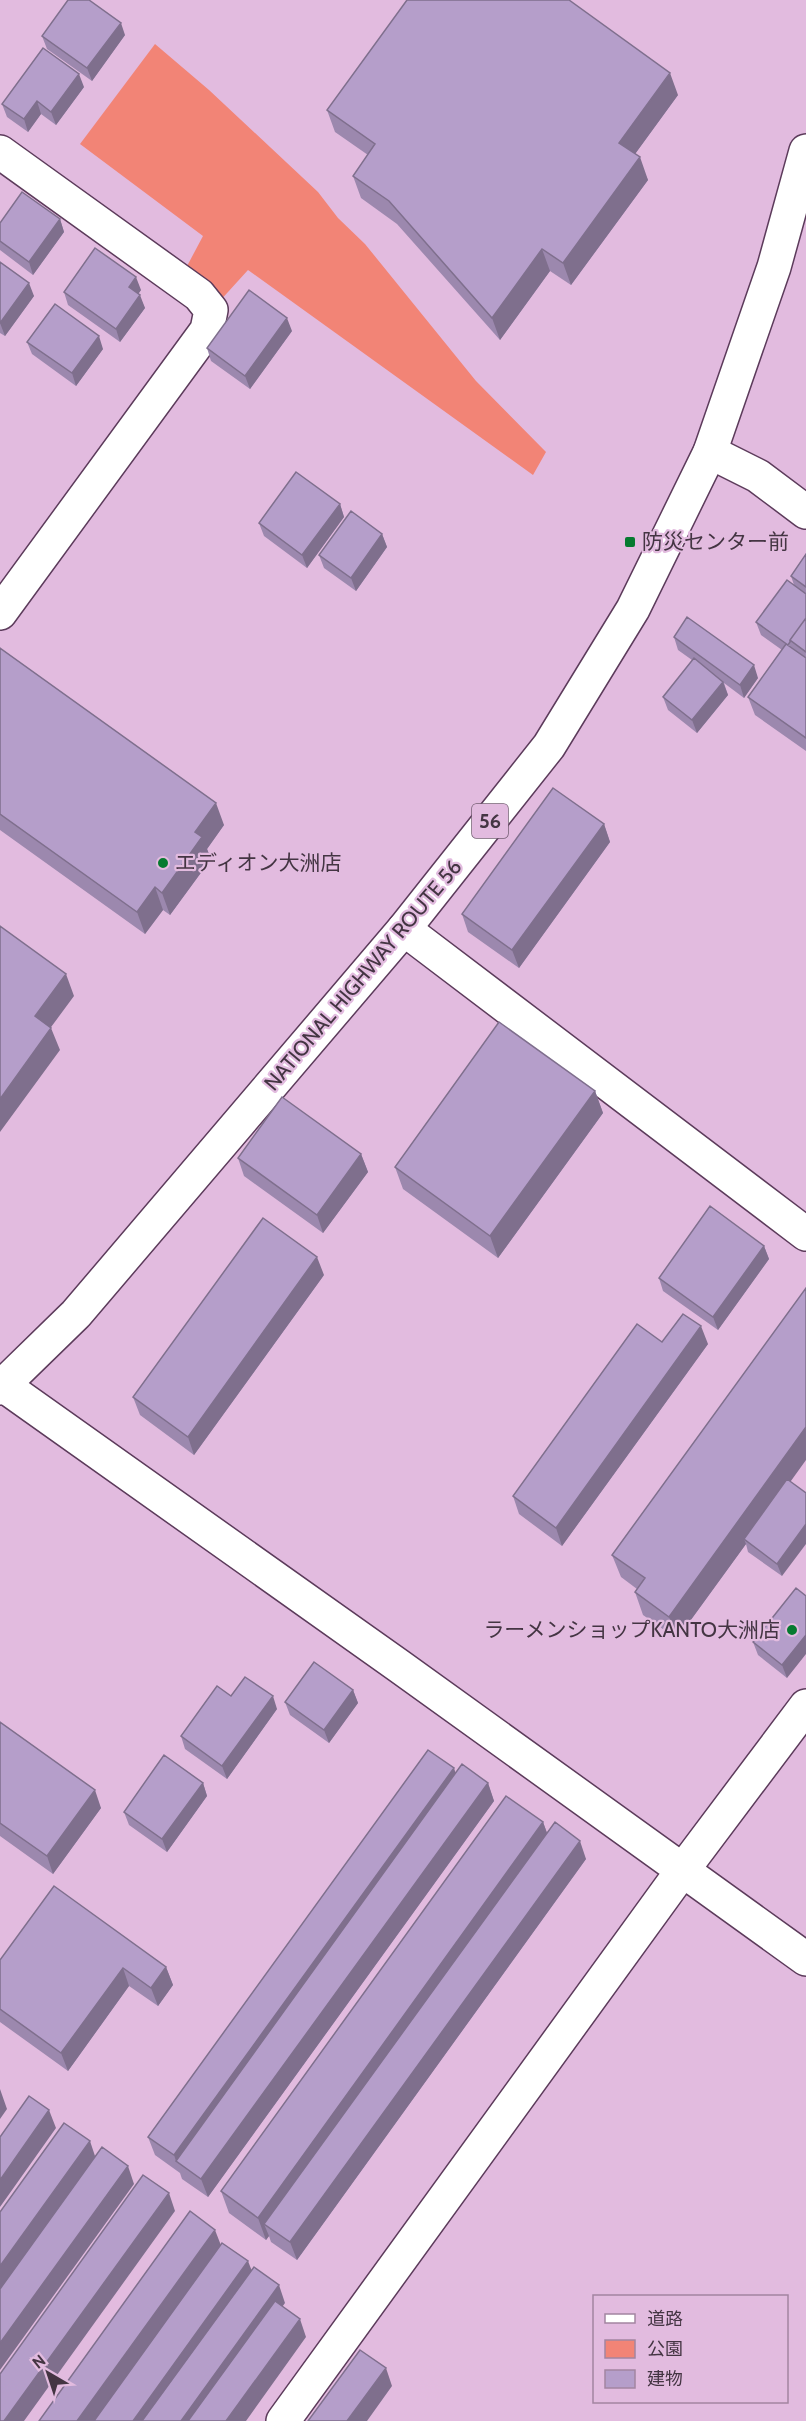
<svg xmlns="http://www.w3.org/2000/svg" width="806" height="2421" font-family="Cabin,'Noto Sans JP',sans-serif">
<rect width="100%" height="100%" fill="#e2bbdf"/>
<path fill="#f28476" d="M155 44 209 90 318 192 338 218 365 244 476 381 546 452 533 475 248 270 218 303 186 268 203 236 80 144Z"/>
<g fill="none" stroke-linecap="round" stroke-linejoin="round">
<g stroke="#5c3b5b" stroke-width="36">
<path id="minor" d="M0 152 199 295 211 310 207 330 0 613
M710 452 758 476 806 512
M404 929 806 1234
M3 1385 399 1666 806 1959
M283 2421 682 1871 806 1706"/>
</g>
<g stroke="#5c3b5b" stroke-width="36">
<path id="highway" d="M0 1388 76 1314 404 929 549 746 633 609 710 452 774 267 806 151"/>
</g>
<use href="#minor" stroke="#fff" stroke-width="33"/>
<use href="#highway" stroke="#fff" stroke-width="33"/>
</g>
<path fill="#9c88ae" d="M125 35 92 81 47 49 42 36Z
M84 87 56 125 41 114 28 132 7 117 2 104Z
M678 95 635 154 648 180 571 285 550 271 500 340 397 224 361 198 353 176 368 155 335 132 327 110Z
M60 219 64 232 33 275 0 250V223Z
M0 262 34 296 5 336 0 333Z
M141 290 138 294 145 308 120 342 68 305 64 292Z
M292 331 250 389 211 361 207 348Z
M27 342 103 349 76 386 32 354Z
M340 504 344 517 307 568 264 536 259 523Z
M382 534 387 547 356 591 324 568 319 555Z
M806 554V751L755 715 748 697 782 650 761 635 756 622 794 585 791 576Z
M674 637 758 678 744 698 724 683 728 695 697 733 668 710 663 697 692 660 678 650Z
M0 648 224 825 207 849 211 859 170 915 163 910 145 934 0 830Z
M604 824 610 842 519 968 468 932 462 914Z
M595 1091 603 1113 498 1258 403 1189 395 1167Z
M361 1154 368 1172 323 1233 244 1176 238 1158Z
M764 1246 769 1259 718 1330 663 1291 659 1278Z
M324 1275 194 1455 140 1415 133 1397Z
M662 1342 708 1344 562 1546 519 1514 513 1496Z
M791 1482 782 1576 748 1552 746 1544 677 1639 643 1615 635 1592 637 1589 621 1577 612 1555Z
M796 1588 787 1678 758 1655 753 1642Z
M353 1690 358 1703 329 1743 290 1715 285 1702Z
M231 1696 277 1709 227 1779 185 1749 181 1736Z
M0 1722 101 1808 53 1874 0 1836Z
M456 1773 488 1783 494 1801 208 2197 182 2179 180 2173 155 2155 148 2137Z
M203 1783 207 1796 167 1852 129 1825 124 1812Z
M543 1822 547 1833 586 1859 297 2260 271 2242 269 2236 266 2240 229 2213 221 2191Z
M0 1960 166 1967 173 1985 158 2006 129 1986 68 2071 0 2022Z"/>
<path fill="#7f6f8d" d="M121 23 125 35 92 81 87 68Z
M670 73 678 95 627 165 619 143Z
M79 74 84 87 56 125 51 112Z
M37 101 41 114 28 132 24 119Z
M640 157 648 180 571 285 563 263Z
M60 219 64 232 33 275 29 262Z
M542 249 550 271 500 340 492 318Z
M136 277 141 290 134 300 129 287Z
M29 283 34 296 5 336 0 323Z
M140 295 145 308 120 342 116 329Z
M287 318 292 331 250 389 245 376Z
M99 336 103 349 76 386 72 373Z
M340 504 344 517 307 568 302 555Z
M382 534 387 547 356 591 351 578Z
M754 665 758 678 744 698 740 685Z
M723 682 728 695 697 733 692 720Z
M216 803 224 825 207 849 211 859 170 915 162 893 195 832Z
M604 824 610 842 519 968 512 950Z
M155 887 163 910 145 934 137 912Z
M66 974 74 996 43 1038 35 1016Z
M51 1028 60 1050 0 1132V1099Z
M595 1091 603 1113 498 1258 490 1236Z
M361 1154 368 1172 323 1233 317 1215Z
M764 1246 769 1259 718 1330 713 1317Z
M317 1257 324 1275 194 1455 188 1437Z
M701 1326 708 1344 562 1546 556 1528Z
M806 1427V1460L747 1542 744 1539 746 1544 677 1639 669 1617Z
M806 1524V1544L782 1576 777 1564Z
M806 1635V1654L787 1678 782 1665Z
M353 1690 358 1703 329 1743 324 1730Z
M273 1696 277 1709 227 1779 222 1766Z
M454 1768 460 1786 176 2161 180 2173 174 2155Z
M203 1783 207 1796 167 1852 162 1839Z
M488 1783 494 1801 208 2197 201 2179Z
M95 1790 101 1808 53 1874 47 1856Z
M543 1822 551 1844 264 2224 269 2236 266 2240 258 2218Z
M580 1841 586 1859 297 2260 290 2242Z
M166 1967 173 1985 158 2006 151 1988Z
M123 1968 129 1986 68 2071 61 2053Z
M0 2089 7 2109 0 2119Z
M49 2110 56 2128 0 2207V2180Z
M90 2141 96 2159 0 2293V2266Z
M128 2166 134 2184 0 2370V2343Z
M169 2193 175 2211 24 2421H4Z
M215 2230 222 2248 97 2421H77Z
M248 2261 255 2279 152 2421H133Z
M279 2285 285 2303 200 2421H181Z
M300 2319 306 2337 246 2421H226Z
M386 2368 392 2386 367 2421H347Z"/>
<path fill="#b59eca" stroke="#7f6f8d" stroke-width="1.5" d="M68 0H89L121 23 87 68 42 36Z
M407 0H569L670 73 619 143 640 157 563 263 542 249 492 318 389 201 353 176 375 144 327 110Z
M43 48 79 74 51 112 37 101 24 119 2 104Z
M22 192 60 219 29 262 0 241V223Z
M95 248 136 277 129 287 140 295 116 329 64 292Z
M0 262 29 283 0 323Z
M249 290 287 318 245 376 207 348Z
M55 304 99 336 72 373 27 342Z
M296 472 340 504 302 555 259 523Z
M351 511 382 534 351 578 319 555Z
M806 554V587L791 576Z
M787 580 806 594V618L790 640V642L788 645 756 622Z
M687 617 754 665 740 685 674 637Z
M806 618V652L790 640Z
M786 644 806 658V738L748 697Z
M0 648 216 803 195 832 202 837 162 893 155 887 137 912 0 814Z
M694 658 723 682 692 720 663 697Z
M553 788 604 824 512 950 462 914Z
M0 926 66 974 35 1016 51 1028 0 1099Z
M499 1022 595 1091 490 1236 395 1167Z
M282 1097 361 1154 317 1215 238 1158Z
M710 1206 764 1246 713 1317 659 1278Z
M263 1218 317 1257 188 1437 133 1397Z
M806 1288V1427L669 1617 635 1592 645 1578 612 1555Z
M683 1314 701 1326 556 1528 513 1496 637 1324 662 1342Z
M787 1479 806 1493V1524L777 1564 744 1539Z
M796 1588 806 1596V1635L782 1665 753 1642Z
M314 1662 353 1690 324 1730 285 1702Z
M245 1677 273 1696 222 1766 181 1736 217 1686 231 1696Z
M0 1722 95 1790 47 1856 0 1823Z
M428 1750 454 1768 174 2155 148 2137Z
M164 1755 203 1783 162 1839 124 1812Z
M462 1764 488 1783 201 2179 176 2161Z
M506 1796 543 1822 258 2218 221 2191Z
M555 1822 580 1841 290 2242 264 2224Z
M54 1886 166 1967 151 1988 123 1968 61 2053 0 2009V1960Z
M29 2096 49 2110 0 2180V2137Z
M64 2123 90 2141 0 2266V2212Z
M102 2147 128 2166 0 2343V2289Z
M143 2175 169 2193 4 2421H0V2374Z
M190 2211 215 2230 77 2421H39Z
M222 2243 248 2261 133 2421H94Z
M254 2267 279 2285 181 2421H142Z
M275 2301 300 2319 226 2421H188Z
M360 2350 386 2368 347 2421H308Z"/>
<g fill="#067a30" stroke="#e2bbdf" stroke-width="2">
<rect x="624" y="536" width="12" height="12" rx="3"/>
<circle cx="163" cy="863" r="6"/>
<circle cx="792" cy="1630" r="6"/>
</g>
<g text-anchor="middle" stroke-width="4.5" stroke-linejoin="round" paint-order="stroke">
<rect fill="#e2bbdf" stroke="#735d72" stroke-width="1.5" x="472" y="804" width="36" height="34" rx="4.5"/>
<g font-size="20" font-weight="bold" fill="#443543">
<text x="490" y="828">56</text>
</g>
<g font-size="21" fill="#443543" stroke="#e2bbdf" text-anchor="start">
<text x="642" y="549">防災センター前</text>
<text x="175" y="870">エディオン大洲店</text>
<text x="780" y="1637" text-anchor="end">ラーメンショップKANTO大洲店</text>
</g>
<g font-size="21" fill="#443543" stroke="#e2bbdf">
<text transform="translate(363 975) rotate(-50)" y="7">NATIONAL HIGHWAY ROUTE 56</text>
</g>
</g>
<rect x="593" y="2295" width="195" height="108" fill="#e2bbdf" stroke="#a385a1" stroke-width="1.5"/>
<rect x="605" y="2314" width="30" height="9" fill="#ffffff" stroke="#a385a1" stroke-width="1.5"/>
<text x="647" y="2325" font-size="18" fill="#443543">道路</text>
<rect x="605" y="2340" width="30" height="18" fill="#f28476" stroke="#a385a1" stroke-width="1.5"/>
<text x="647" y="2355" font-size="18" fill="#443543">公園</text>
<rect x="605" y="2370" width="30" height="18" fill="#b59eca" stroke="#a385a1" stroke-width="1.5"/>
<text x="647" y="2385" font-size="18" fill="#443543">建物</text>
<g transform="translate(48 2373) rotate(321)" stroke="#e2bbdf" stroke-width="4.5" paint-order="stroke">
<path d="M0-4.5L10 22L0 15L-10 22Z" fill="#443543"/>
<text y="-9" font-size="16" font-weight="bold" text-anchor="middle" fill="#443543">N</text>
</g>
</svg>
